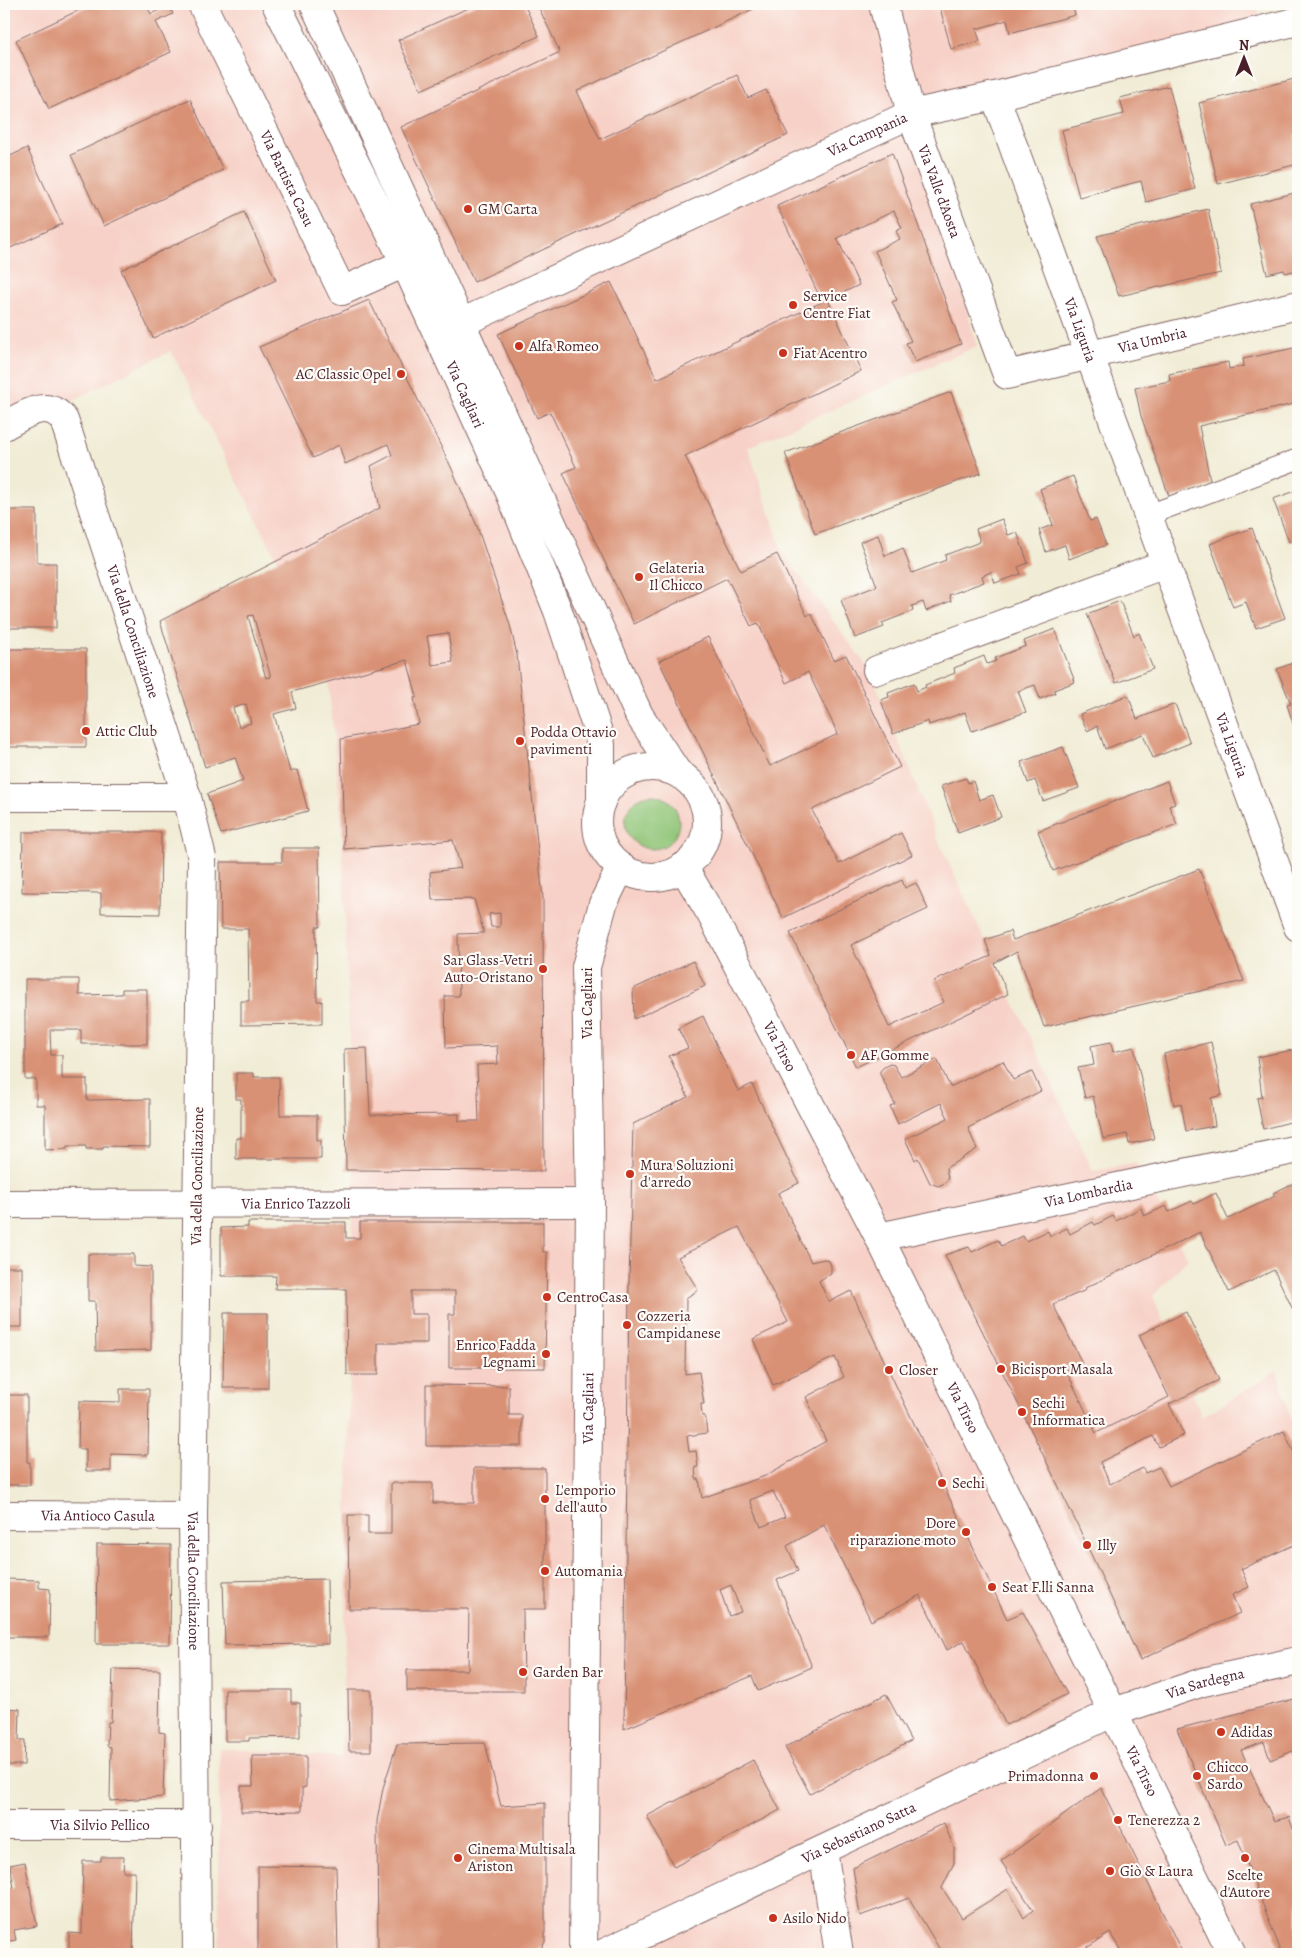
<svg xmlns="http://www.w3.org/2000/svg" width="1302" height="1958" font-family="Alegreya,serif">
<rect width="100%" height="100%" fill="#fdfcf7"/>
<filter id="ink" filterUnits="userSpaceOnUse"><feTurbulence type="fractalNoise" baseFrequency=".02" numOctaves="2"/><feDisplacementMap in="SourceGraphic" scale="10" xChannelSelector="R" yChannelSelector="G"/><feConvolveMatrix kernelMatrix="1 2 1 2 8 2 1 2 1" color-interpolation-filters="sRGB"/></filter>
<filter id="wash" filterUnits="userSpaceOnUse"><feTurbulence type="fractalNoise" baseFrequency=".0096" numOctaves="4" result="noise"/><feDisplacementMap in="SourceGraphic" scale="20" xChannelSelector="R" yChannelSelector="G"/><feGaussianBlur stdDeviation="1.12" result="paint"/><feColorMatrix in="noise" values="0 0 0 0 0 0 0 0 0 0 0 0 0 0 0 0 0 1.4 0 .05"/><feComposite in="paint" operator="in"/></filter>
<g filter="url(#wash)">
<rect width="100%" height="100%" fill="#f1ecd5"/>
<path fill="#f7d1c7" d="M4 4H1257L1262 37 913 112 977 346 748 447 783 553 871 672 939 842 1093 1171 1136 1163 1188 1259 1153 1296 1202 1417 1277 1371 1298 1443V1954H219V1748L341 1757 344 1671 354 1168 341 813 326 656 171 351 4 435Z"/>
<path fill="#8fc476" stroke="#6c7250" d="M625 822a27 27 0 1 1 54 0a27 27 0 1 1-54 0Z"/>
<g id="blocks">
<path fill="#d99174" fill-rule="evenodd" d="M92 4H146L151 14 169 5 173 14 156 22 171 52 49 109 16 40Z
M477 4H524L539 36 421 90 398 40Z
M537 4H764L577 91 600 139 737 75 748 98 766 90 788 135 474 282 401 127 560 52Z
M939 4H1072L1075 15 1010 33 1007 20 976 29 980 41 951 49Z
M1298 78V134L1295 135 1298 147V164L1218 184 1199 103Z
M1169 86 1195 189 1146 202 1141 181 1079 197 1062 130 1124 114 1120 98Z
M190 99 223 170 104 226 71 155Z
M27 148 62 224 4 251V159Z
M892 153 961 344 915 362 906 343 911 341 892 302 897 300 875 251 900 239 896 231 902 228 894 211 837 238 859 285 828 300 861 371 685 456 741 571 777 554 807 616 811 613 834 660 846 655 900 767 812 810 839 864 901 833 912 855 783 918 659 661 708 637 770 766 838 734 808 672 786 683 758 623 751 626 727 578 634 624 563 473 576 467 550 412 537 418 498 334 611 282 657 379 822 302 777 206Z
M1298 192V270L1285 273 1284 270 1267 274 1250 204Z
M1208 209 1221 273 1119 296 1097 236Z
M244 212 276 280 153 338 121 270Z
M369 300 451 467 477 526 510 625 517 655 543 898 544 1171 346 1170 344 1049 367 1048 370 1115 459 1114V1121H479L477 1065 498 1064 497 1046 446 1048 445 996H459L458 934 484 933 474 899 432 900 430 872 461 868 453 840 344 849 341 739 419 724 414 698 417 697 407 660 292 692 296 708 274 714 290 772 297 770 308 811 221 834 207 794 243 781 235 757 205 767 160 621 380 508 371 466 392 455 388 444 345 464 339 445 313 458 259 347ZM253 615 271 677 266 678 248 616ZM448 633 453 662 432 665 427 636ZM246 704 251 723 239 727 233 708ZM500 913V927H491L489 914Z
M1298 347V403L1199 426 1211 485 1170 499 1141 416 1135 388 1170 381 1169 374 1228 362 1229 369 1244 366 1243 359Z
M951 392 981 473 815 534 785 453Z
M1073 476 1090 521 1096 519 1106 545 1069 559 1065 545 1046 552 1039 530 1053 525 1040 489Z
M1298 490V538L1289 542 1273 499Z
M4 510H37V563H56V628H4Z
M1002 519 1008 535 1017 532 1028 563 1018 567 1021 574 995 583 991 572 982 576 984 582 949 595 951 601 926 611 923 602 912 606 913 611 882 623 884 627 855 638 841 600 877 586 860 542 878 535 885 556 903 548 912 573 946 560 945 555 980 542 976 529Z
M1252 528 1285 618 1256 628 1246 602 1233 607 1210 544Z
M1120 601 1134 636 1139 633 1153 669 1116 683 1087 614Z
M1055 629 1075 682 1054 690 1055 693 1040 699 1035 685 1018 691 1026 712 972 731 965 712 929 725 928 721 893 734 881 700 889 697 888 693 914 683 917 691 926 687 925 685 955 673 954 668 984 656 987 664 996 661 995 658 1026 646 1024 641Z
M4 649H86V747H4Z
M1298 661V725L1294 726 1287 705 1291 704 1277 669Z
M1128 695 1137 719 1175 704 1190 743 1153 758 1143 734 1105 749 1097 726 1087 731 1080 714Z
M1063 747 1079 788 1043 801 1035 780 1028 783 1021 762Z
M966 778 968 783 973 781 979 800 993 795 1001 817 958 833 941 786Z
M1167 781 1175 804 1169 806 1177 824 1053 871 1038 831Z
M23 832H161L160 914 101 913V893L22 892Z
M282 848H319L320 927H316L317 1001H322V1024L241 1025V1001H249L248 929H221L220 862H282Z
M1199 869 1244 981 1044 1027 1017 951 994 963 1008 994 856 1067 790 933 902 880 905 888 916 883 928 909 851 945 889 1027 944 1002 934 981 991 956 985 940 1010 931 1013 940Z
M693 961 705 986 634 1019 633 989Z
M25 979H79V995L122 994V989H147V1044H81V1030H50L51 1055H62V1079H87V1100L150 1099V1147L103 1146V1149H86V1146H67V1149L45 1150V1105H36V1079H25Z
M703 1016 738 1091 752 1084 799 1183 778 1193 811 1262 824 1259 829 1261 831 1266V1273L819 1281 829 1302 851 1291 1007 1619 1023 1612 1067 1694 1006 1725 964 1641 947 1650 920 1595 871 1621 824 1525 787 1546 798 1571 777 1580 812 1667 758 1691 752 1676 624 1729 629 1282 633 1124 688 1097 669 1056 688 1048 678 1028ZM739 1227 788 1322 753 1339 773 1385 835 1357 844 1377 806 1397 826 1441 765 1476 702 1498 699 1479H696L695 1467H698L696 1451 689 1452 687 1436 707 1433 705 1416H702L701 1404H704L699 1372 685 1374 686 1298 698 1290 678 1257ZM773 1491 785 1517 761 1527 750 1500ZM731 1585 741 1612 729 1616 720 1590Z
M1111 1042 1113 1052 1134 1047 1154 1139 1129 1144 1127 1134 1103 1139 1093 1096 1085 1098 1078 1068 1094 1065 1091 1046Z
M1211 1042 1222 1095 1211 1098 1215 1126 1186 1131 1181 1103 1174 1105 1164 1054Z
M1298 1049V1120L1263 1129 1257 1098 1262 1097 1257 1057Z
M937 1059 950 1087 1003 1061 1013 1080 1032 1072 1041 1091 968 1128 977 1149 946 1168 948 1178 945 1183 938 1186 930 1183 918 1158 915 1160 905 1139 948 1118 941 1103 898 1124 890 1106 895 1104 880 1074V1071L884 1067 890 1064 894 1065 901 1077Z
M236 1073H254V1077H279L280 1115H317V1140H321V1159H236V1138H241V1099H236Z
M1298 1181V1315L1296 1316 1274 1270 1229 1292 1200 1232 1085 1288 1086 1290 1053 1304 1082 1363 1066 1370 1096 1433 1169 1397 1139 1335 1186 1312 1219 1380 1169 1404 1184 1435 1159 1447 1153 1436 1100 1462 1110 1484 1143 1468 1145 1473 1159 1467 1169 1486 1284 1431 1298 1461V1543L1241 1569 1249 1587 1232 1595 1240 1613 1140 1660 1078 1526 945 1255 969 1247 972 1252 998 1240 1001 1246 1023 1236 1026 1241 1048 1231 1050 1236 1067 1228 1070 1234 1093 1222 1095 1225 1113 1216 1116 1221 1141 1208 1144 1216 1166 1206 1169 1212 1192 1201 1194 1204 1216 1193 1228 1219 1275 1196 1273 1193Z
M248 1222H346V1238H360V1222H543V1252H547L545 1368H449V1314H455V1291H411V1314H427V1343H378V1375H347L346 1289H275L276 1276H221V1228L248 1227Z
M88 1254H134V1266L151 1267V1350L96 1351 95 1301H88Z
M4 1267H22V1327H4Z
M224 1313H268V1388H223Z
M426 1385 509 1386V1415H522V1446H426Z
M120 1389H149L148 1455 111 1454V1471H86V1449H78L79 1401 120 1402Z
M4 1395H27V1462H30V1485H4Z
M474 1468H545V1609H523L524 1691H407V1670H468L469 1609H349L348 1515H368V1534H391V1483H433V1503H474Z
M97 1544 171 1545 170 1644H96Z
M4 1579 39 1580V1588L50 1589 49 1637H4Z
M327 1579 328 1644 225 1645 223 1581Z
M113 1669 160 1670 159 1732 165 1733 163 1797 110 1801 111 1747 107 1746 108 1722H111Z
M225 1690H291V1703H300V1737L249 1738V1741H225Z
M348 1690H371V1751H349Z
M886 1694 911 1741 810 1794 785 1747Z
M1298 1698V1768L1293 1751 1270 1760 1264 1742 1241 1750 1274 1821 1289 1817 1298 1843V1954H1282L1238 1840 1226 1845 1177 1729Z
M4 1708 20 1709 19 1740H25L24 1765H4Z
M485 1743 501 1806 545 1803V1942L542 1947 529 1954H378L377 1821 383 1788 397 1744Z
M252 1756H306V1787L302 1788V1811L241 1812V1786H253Z
M753 1760 780 1810 674 1867 647 1816Z
M1101 1788 1183 1954H1123L1110 1933 1077 1954H938L942 1953 909 1898 860 1916 853 1868 944 1823 954 1848V1863L942 1888 962 1918 1008 1889 1024 1918 1033 1910 1001 1861Z
M101 1857H124L123 1872H135L133 1954H69V1933L82 1934 83 1861H101Z
M25 1862 37 1926 14 1930 16 1940 4 1942V1883L6 1889 14 1888 10 1865Z
M258 1866 336 1867 338 1954H258Z"/>
</g>
</g>
<g filter="url(#ink)">
<use href="#blocks" fill-opacity="0" stroke="#846766" stroke-width="1"/>
<g fill="none" stroke-linecap="round" stroke-linejoin="round">
<g stroke="#846766" stroke-width="22">
<path id="lane" d="M1148 515 1298 459"/>
</g>
<g stroke="#846766" stroke-width="30">
<g id="street">
<path id="s1" d="M202 4 342 291 405 263"/>
<path id="s2" d="M883 4 911 114 1007 375 1298 305"/>
<path id="s3" d="M995 96 1298 927"/>
<path id="s4" d="M461 323 911 114 995 96 1298 21"/>
<path id="s5" d="M4 426C23 416 47 397 64 420L187 797 202 858 193 1516 197 1954"/>
<path d="M877 670 1165 564"/>
<path d="M4 797H187"/>
<path id="s6" d="M4 1204 590 1203"/>
<path id="s7" d="M879 1237 1298 1149"/>
<path id="s8" d="M4 1515 193 1516"/>
<path id="s9" d="M4 1825H197"/>
<path d="M823 1850 839 1954"/>
</g>
</g>
<g stroke="#846766" stroke-width="30">
<g id="secondary">
<path id="s10" d="M276 4 405 263 511 495 558 611 597 729 601 745V802"/>
<path d="M314 4 461 323 639 715 677 772"/>
<circle cx="652" cy="822" r="55"/>
<path id="s11" d="M683 867 711 914 879 1237 1232 1954"/>
<path id="s12" d="M583 1954 590 1203 586 967 603 904 621 867"/>
<path id="s13" d="M602 1954 1114 1712 1203 1682 1298 1661"/>
</g>
</g>
<use href="#lane" stroke="#fff" stroke-width="20"/>
<use href="#street" stroke="#fff" stroke-width="28"/>
<use href="#secondary" stroke="#fff" stroke-width="28"/>
</g>
</g>
<g fill="#c8321e" stroke="#fdfcf7" stroke-width="2">
<circle cx="468" cy="209" r="5"/>
<circle cx="793" cy="305" r="5"/>
<circle cx="519" cy="346" r="5"/>
<circle cx="783" cy="353" r="5"/>
<circle cx="401" cy="374" r="5"/>
<circle cx="639" cy="577" r="5"/>
<circle cx="86" cy="731" r="5"/>
<circle cx="520" cy="741" r="5"/>
<circle cx="543" cy="969" r="5"/>
<circle cx="851" cy="1055" r="5"/>
<circle cx="630" cy="1174" r="5"/>
<circle cx="547" cy="1297" r="5"/>
<circle cx="627" cy="1325" r="5"/>
<circle cx="546" cy="1354" r="5"/>
<circle cx="1001" cy="1369" r="5"/>
<circle cx="889" cy="1370" r="5"/>
<circle cx="1022" cy="1412" r="5"/>
<circle cx="942" cy="1483" r="5"/>
<circle cx="545" cy="1499" r="5"/>
<circle cx="966" cy="1532" r="5"/>
<circle cx="1087" cy="1545" r="5"/>
<circle cx="545" cy="1571" r="5"/>
<circle cx="992" cy="1587" r="5"/>
<circle cx="523" cy="1672" r="5"/>
<circle cx="1221" cy="1732" r="5"/>
<circle cx="1094" cy="1776" r="5"/>
<circle cx="1197" cy="1776" r="5"/>
<circle cx="1118" cy="1820" r="5"/>
<circle cx="458" cy="1858" r="5"/>
<circle cx="1245" cy="1858" r="5"/>
<circle cx="1110" cy="1871" r="5"/>
<circle cx="773" cy="1918" r="5"/>
</g>
<g text-anchor="middle" stroke-width="4.5" stroke-linejoin="round" paint-order="stroke">
<g font-size="15" fill="#4a1f2b" stroke="#fdfcf7">
<text dy="5" stroke="none"><textPath href="#s4" startOffset="448">Via Campania</textPath></text>
<text dy="5" stroke="none"><textPath href="#s1" startOffset="194">Via Battista Casu</textPath></text>
<text dy="5" stroke="none"><textPath href="#s2" startOffset="196">Via Valle d'Aosta</textPath></text>
<text dy="5" stroke="none"><textPath href="#s3" startOffset="249">Via Liguria</textPath></text>
<text dy="5" stroke="none"><textPath href="#s2" startOffset="541">Via Umbria</textPath></text>
<text dy="5" stroke="none"><textPath href="#s10" startOffset="434">Via Cagliari</textPath></text>
<text dy="5" stroke="none"><textPath href="#s5" startOffset="290">Via della Conciliazione</textPath></text>
<text dy="5" stroke="none"><textPath href="#s3" startOffset="691">Via Liguria</textPath></text>
<text transform="translate(587 1003) rotate(-90)" y="5">Via Cagliari</text>
<text dy="5" stroke="none"><textPath href="#s11" startOffset="204">Via Tirso</textPath></text>
<text transform="translate(197 1176) rotate(-89)" y="5">Via della Conciliazione</text>
<text dy="5" stroke="none"><textPath href="#s7" startOffset="214">Via Lombardia</textPath></text>
<text dy="5" stroke="none"><textPath href="#s6" startOffset="292">Via Enrico Tazzoli</textPath></text>
<text dy="5" stroke="none"><textPath href="#s12" startOffset="546">Via Cagliari</textPath></text>
<text dy="5" stroke="none"><textPath href="#s11" startOffset="609">Via Tirso</textPath></text>
<text dy="5" stroke="none"><textPath href="#s8" startOffset="94">Via Antioco Casula</textPath></text>
<text dy="5" stroke="none"><textPath href="#s5" startOffset="1250">Via della Conciliazione</textPath></text>
<text dy="5" stroke="none"><textPath href="#s13" startOffset="662">Via Sardegna</textPath></text>
<text dy="5" stroke="none"><textPath href="#s11" startOffset="1014">Via Tirso</textPath></text>
<text dy="5" stroke="none"><textPath href="#s9" startOffset="96">Via Silvio Pellico</textPath></text>
<text dy="5" stroke="none"><textPath href="#s13" startOffset="284">Via Sebastiano Satta</textPath></text>
</g>
<g font-size="15" fill="#4a1f2b" stroke="#fdfcf7" text-anchor="start">
<text x="478" y="214">GM Carta</text>
<text x="803" y="301">Service<tspan x="803" dy="17">Centre Fiat</tspan></text>
<text x="529" y="351">Alfa Romeo</text>
<text x="793" y="358">Fiat Acentro</text>
<text x="391" y="379" text-anchor="end">AC Classic Opel</text>
<text x="649" y="573">Gelateria<tspan x="649" dy="17">Il Chicco</tspan></text>
<text x="96" y="736">Attic Club</text>
<text x="530" y="737">Podda Ottavio<tspan x="530" dy="17">pavimenti</tspan></text>
<text x="533" y="965" text-anchor="end">Sar Glass-Vetri<tspan x="533" dy="17">Auto-Oristano</tspan></text>
<text x="861" y="1060">AF Gomme</text>
<text x="640" y="1170">Mura Soluzioni<tspan x="640" dy="17">d'arredo</tspan></text>
<text x="557" y="1302">CentroCasa</text>
<text x="637" y="1321">Cozzeria<tspan x="637" dy="17">Campidanese</tspan></text>
<text x="536" y="1350" text-anchor="end">Enrico Fadda<tspan x="536" dy="17">Legnami</tspan></text>
<text x="1011" y="1374">Bicisport Masala</text>
<text x="899" y="1375">Closer</text>
<text x="1032" y="1408">Sechi<tspan x="1032" dy="17">Informatica</tspan></text>
<text x="952" y="1488">Sechi</text>
<text x="555" y="1495">L'emporio<tspan x="555" dy="17">dell'auto</tspan></text>
<text x="956" y="1528" text-anchor="end">Dore<tspan x="956" dy="17">riparazione moto</tspan></text>
<text x="1097" y="1550">Illy</text>
<text x="555" y="1576">Automania</text>
<text x="1002" y="1592">Seat F.lli Sanna</text>
<text x="533" y="1677">Garden Bar</text>
<text x="1231" y="1737">Adidas</text>
<text x="1207" y="1772">Chicco<tspan x="1207" dy="17">Sardo</tspan></text>
<text x="1084" y="1781" text-anchor="end">Primadonna</text>
<text x="1128" y="1825">Tenerezza 2</text>
<text x="468" y="1854">Cinema Multisala<tspan x="468" dy="17">Ariston</tspan></text>
<text x="1120" y="1876">Giò &amp; Laura</text>
<text x="1245" y="1880" text-anchor="middle">Scelte<tspan x="1245" dy="17">d'Autore</tspan></text>
<text x="783" y="1923">Asilo Nido</text>
</g>
</g>
<rect width="1302" height="1958" fill="none" stroke="#fdfcf7" stroke-width="20"/>
<g transform="translate(1244 58)" stroke="#fdfcf7" stroke-width="4" paint-order="stroke">
<path d="M0-4L9 19L0 12L-9 19Z" fill="#4a1f2b"/>
<text y="-8" font-size="14" font-weight="bold" text-anchor="middle" fill="#4a1f2b">N</text>
</g>
</svg>
